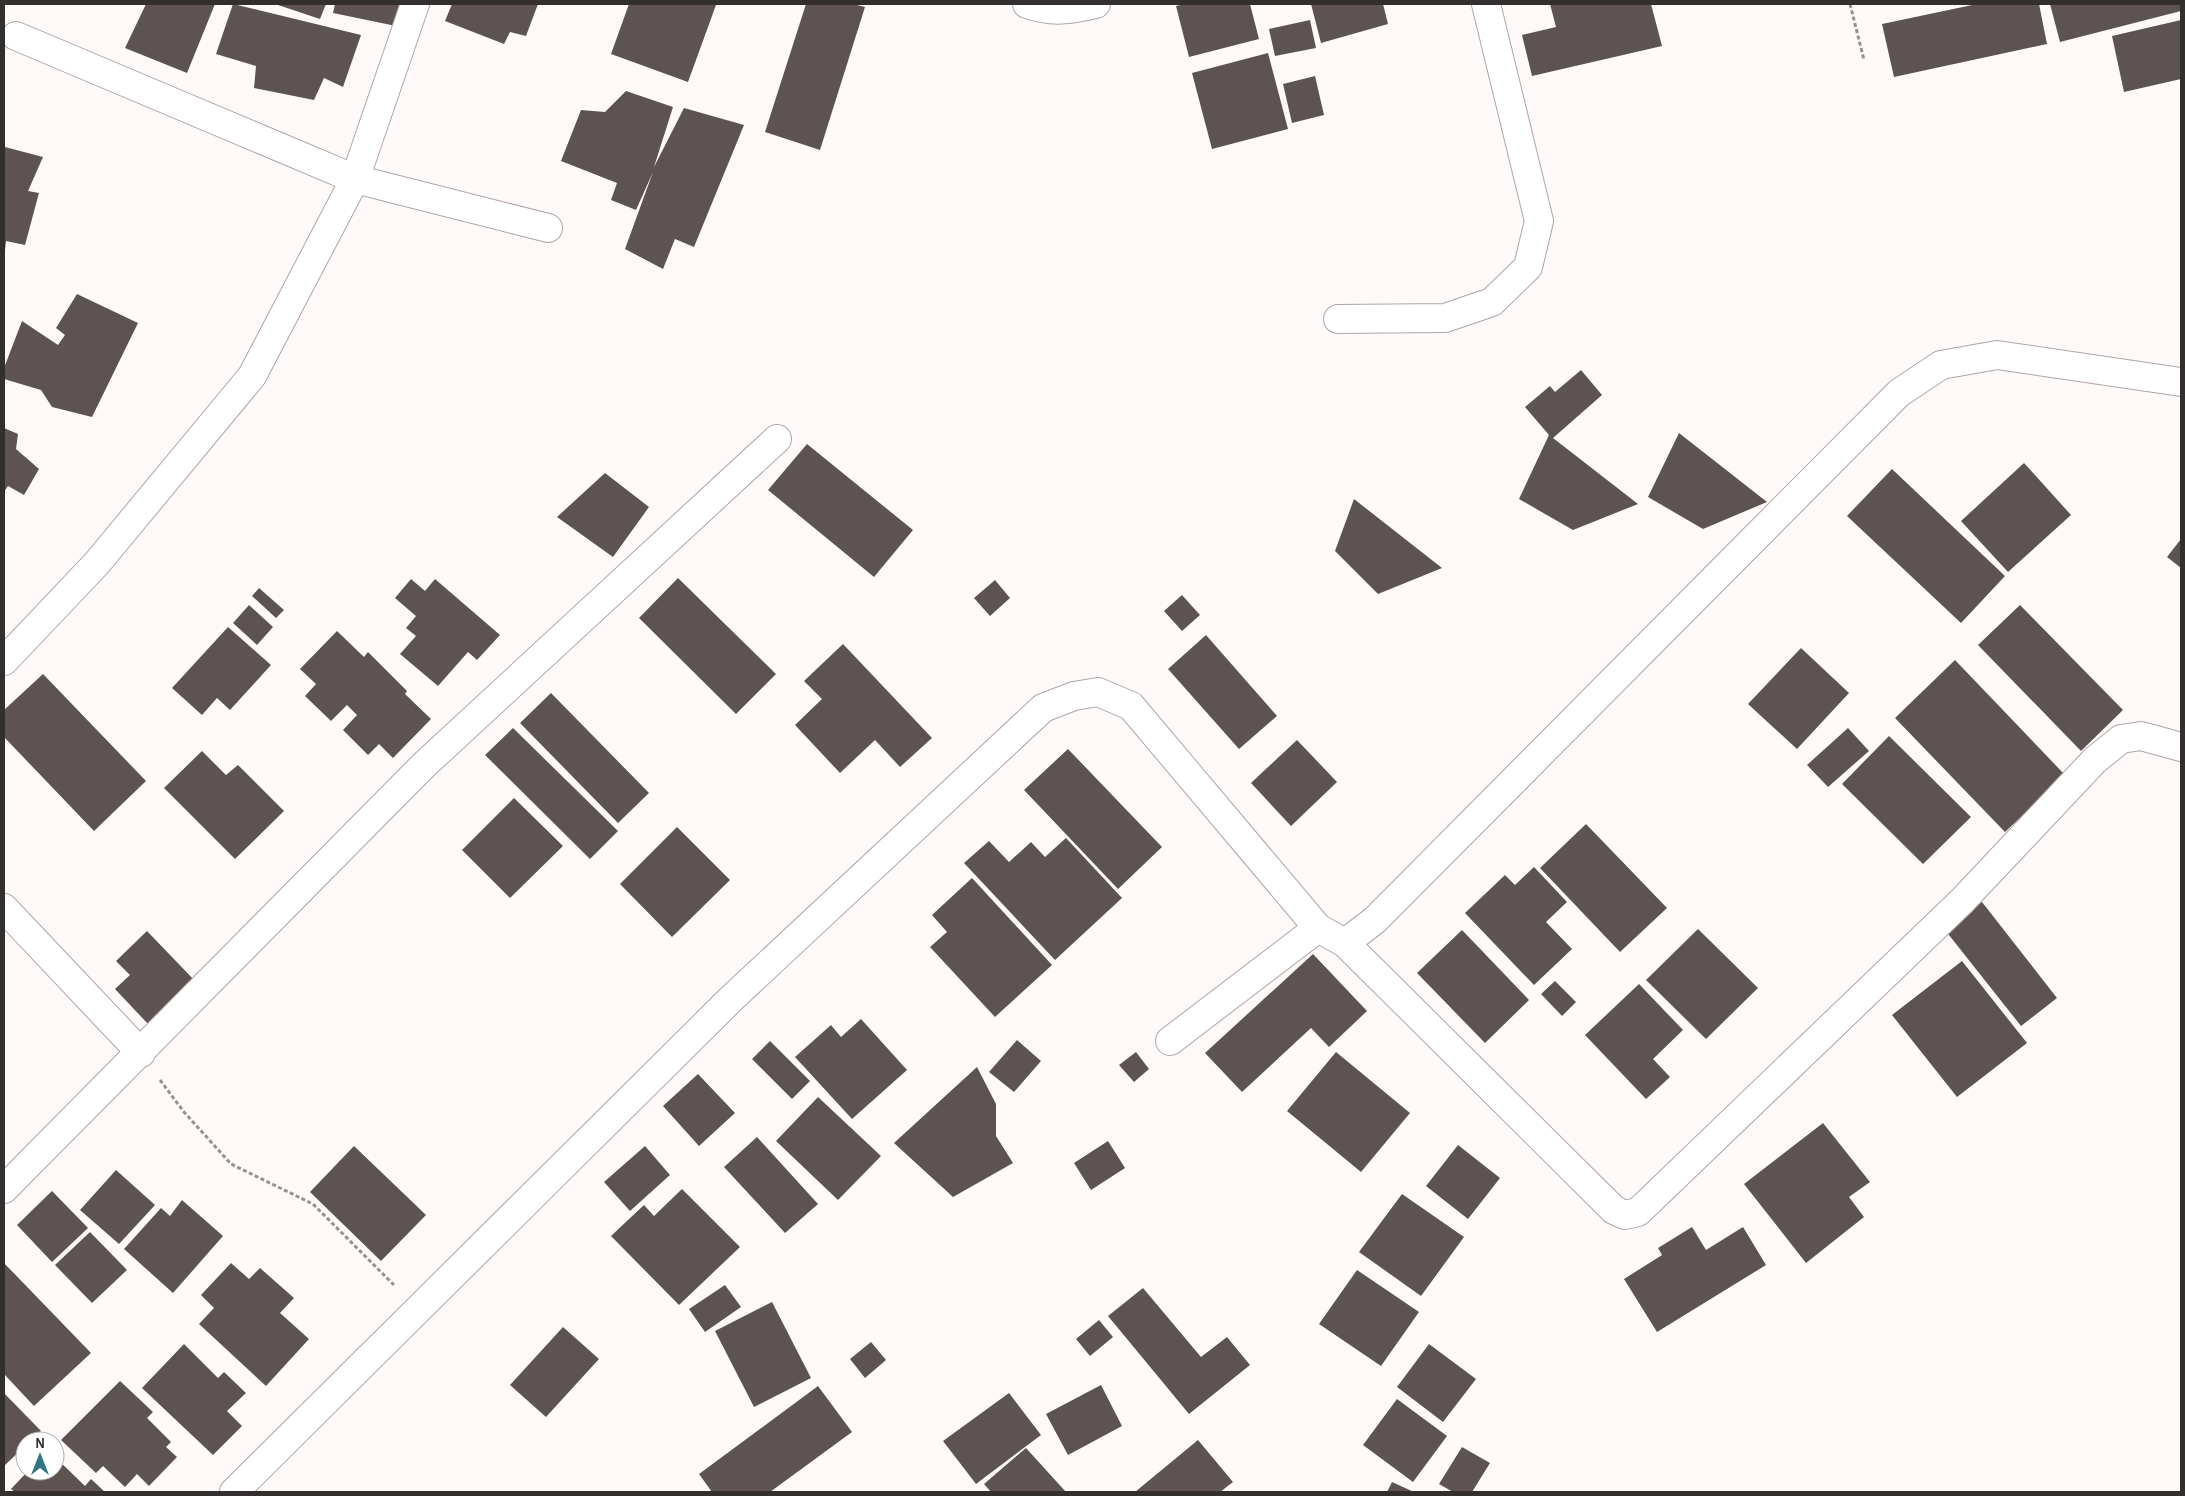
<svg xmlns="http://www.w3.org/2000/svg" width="2185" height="1496" font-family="'Alegreya Sans',sans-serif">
<rect width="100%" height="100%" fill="#fff9fa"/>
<path fill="#5d5353" d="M146 4H215L187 73 125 48Z
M233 4 361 35 343 87 324 78 314 100 254 88 256 66 216 54Z
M275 4H326L320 19Z
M335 4H402L396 26 333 13Z
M452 4H538L526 36 510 32 504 44 445 21Z
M629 4 716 5 688 82 611 54Z
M806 4H853L865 7 820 150 765 132Z
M1185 4H1250L1259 39 1189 57 1176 6Z
M1311 4H1383L1388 24 1321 43Z
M1550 4H1651L1662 46 1532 76 1522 35 1556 27Z
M1977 4H2039L2047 44 1894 77 1882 24Z
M2050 4H2181V11L2060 42Z
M1310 20 1316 48 1275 56 1269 29Z
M2181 20V79L2124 92 2112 36Z
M1268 53 1288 129 1212 149 1192 73Z
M1315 76 1324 115 1292 123 1283 84Z
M626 91 673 107 654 167 684 108 744 125 694 247 675 239 663 269 625 249 653 172 636 210 611 200 617 183 561 161 581 110 605 112Z
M5 147 43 157 28 191 39 193 25 245 6 241 5 250Z
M77 294 138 323 92 417 52 407 41 390 4 379V368L22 321 58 345 65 335 56 328Z
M1581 370 1602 395 1553 438 1638 504 1573 530 1519 499 1549 435 1525 407 1550 386 1555 392Z
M4 428 18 434 16 449 39 469 24 495 8 486 4 492Z
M1679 433 1767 502 1703 529 1648 497Z
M807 444 913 530 874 577 768 490Z
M2024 463 2071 515 2008 572 1961 521Z
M1892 469 2005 576 1961 623 1847 516Z
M605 473 649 507 613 557 557 517Z
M1354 499 1442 568 1378 594 1335 551Z
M2181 539V568L2167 557Z
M678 578 776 674 736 714 639 618Z
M411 579 425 591 435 579 500 635 477 660 468 652 438 686 400 654 416 636 406 628 416 616 395 598Z
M995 580 1010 598 990 616 974 598Z
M259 588 284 610 276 618 252 596Z
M1182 595 1200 615 1182 631 1164 611Z
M249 605 273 627 257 645 233 623Z
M2020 605 2123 710 2081 751 1978 645Z
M228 627 271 665 230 710 217 698 202 715 172 688Z
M337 631 364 657 368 652 407 691 405 694 431 719 393 758 379 744 368 755 343 730 357 715 347 705 331 721 305 696 316 684 300 669Z
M1206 635 1277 716 1239 749 1168 669Z
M843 644 932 738 900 767 875 740 840 773 795 725 822 699 804 681Z
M1801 648 1849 693 1797 749 1748 704Z
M1955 660 2065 775 2005 832 1895 718Z
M43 674 146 781 94 831 4 737V710Z
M551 693 649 793 618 823 520 723Z
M513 728 618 831 590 859 485 755Z
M1848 728 1869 751 1828 787 1807 765Z
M1889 736 1971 817 1923 864 1842 784Z
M1297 740 1337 782 1291 826 1251 783Z
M1068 749 1162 847 1118 889 1024 790Z
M202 751 226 775 238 765 284 811 235 859 164 788Z
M514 798 563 846 510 898 462 850Z
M1586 824 1667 908 1620 952 1540 868Z
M677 827 730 880 672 937 620 884Z
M1066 838 1122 898 1055 960 964 863 989 841 1009 862 1031 842 1045 857Z
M1534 867 1567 902 1546 922 1572 949 1534 985 1465 913 1505 875 1515 885Z
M972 878 1052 965 995 1017 930 947 947 932 932 915Z
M1982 902 2057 998 2021 1026 1945 930Z
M1698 929 1758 988 1706 1039 1646 980Z
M1462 930 1529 1000 1485 1043 1417 973Z
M147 931 196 982 149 1025 115 989 130 975 116 961Z
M1313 954 1367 1011 1329 1047 1311 1028 1242 1092 1205 1053Z
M1962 961 2027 1043 1957 1097 1892 1015Z
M1555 981 1576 1002 1562 1016 1541 994Z
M1639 984 1683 1030 1653 1059 1670 1077 1646 1099 1585 1035Z
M861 1019 907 1070 852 1119 795 1057 831 1025 841 1037Z
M1017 1040 1041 1061 1014 1092 989 1072Z
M770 1041 810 1081 792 1099 752 1059Z
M1136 1052 1149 1069 1134 1082 1119 1065Z
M1336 1052 1410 1113 1361 1172 1287 1111Z
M977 1067 996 1104V1136L1013 1163 953 1197 894 1143Z
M698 1074 735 1113 699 1146 663 1106Z
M818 1097 881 1156 838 1200 776 1141Z
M1823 1123 1870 1182 1849 1197 1864 1217 1806 1263 1744 1184Z
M757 1137 818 1204 785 1233 724 1167Z
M1108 1141 1125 1168 1091 1190 1074 1163Z
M1458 1145 1500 1178 1468 1219 1426 1186Z
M354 1146 426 1215 381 1261 310 1192Z
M645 1146 670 1175 630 1211 604 1182Z
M116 1170 155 1205 119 1244 80 1210Z
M682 1189 740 1247 679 1305 611 1236 644 1205 654 1216Z
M52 1191 88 1228 52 1262 17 1225Z
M1402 1194 1464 1237 1421 1296 1359 1252Z
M182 1200 223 1236 173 1293 124 1249 161 1208 170 1216Z
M1692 1227 1706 1250 1743 1227 1766 1265 1657 1332 1624 1279 1662 1255 1658 1248Z
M90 1232 127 1270 92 1303 55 1265Z
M4 1263 91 1353 34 1406 4 1374Z
M231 1263 249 1279 260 1268 294 1298 280 1313 309 1339 266 1386 199 1324 214 1308 201 1295Z
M1357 1270 1419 1312 1381 1366 1319 1324Z
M725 1285 741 1307 705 1332 689 1309Z
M1143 1288 1201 1357 1227 1337 1250 1365 1189 1414 1108 1316Z
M772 1302 811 1378 754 1407 715 1331Z
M1099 1320 1113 1337 1090 1356 1076 1339Z
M563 1327 599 1359 546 1417 510 1385Z
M871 1342 886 1360 865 1378 850 1359Z
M184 1344 218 1378 224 1372 246 1393 227 1411 242 1426 213 1455 142 1388Z
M1429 1344 1476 1379 1443 1422 1397 1387Z
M120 1381 153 1412 147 1418 171 1442 166 1447 177 1457 149 1486 137 1474 125 1487 103 1466 96 1473 61 1440Z
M1101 1385 1122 1426 1068 1455 1046 1414Z
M818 1386 852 1432 770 1492H712L699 1474Z
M4 1393 41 1431 30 1441H25V1446L4 1466Z
M1009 1393 1041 1435 976 1484 943 1441Z
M1397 1399 1447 1436 1413 1482 1363 1445Z
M1198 1440 1233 1482 1220 1492H1135Z
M1462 1447 1490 1463 1472 1492H1453L1439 1484Z
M1026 1448 1066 1492H991L984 1484Z
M55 1457 85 1486 91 1479 105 1492H15L11 1489 28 1471H55Z
M1392 1482 1414 1492H1387Z"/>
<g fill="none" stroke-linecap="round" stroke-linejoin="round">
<g stroke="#b1a4a5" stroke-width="30">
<path id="minor" d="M1027 4C1052 13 1071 10 1096 4
M16 36 355 179 548 228
M1338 319 1445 318 1492 302 1528 267 1539 221 1486 4
M4 661 97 563 252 376 355 179 415 4
M4 908 141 1053
M1345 943 1614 1210 1625 1215 1638 1212 1962 901 2095 760 2121 739 2141 736 2181 747
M1170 1041 1318 928
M4 1189 424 765 777 439
M234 1492 732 998 1043 708 1074 696 1098 692 1131 706 1318 928 1345 943 1375 920 1899 393 1941 365 1997 355 2181 382"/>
</g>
<path stroke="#979292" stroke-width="3" stroke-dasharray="4 2.5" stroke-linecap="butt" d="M1850 4 1864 60
M160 1080 184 1112 231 1164 313 1204 394 1285"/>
<use href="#minor" stroke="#fff" stroke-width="28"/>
</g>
<rect width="2185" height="1496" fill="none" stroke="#342f2f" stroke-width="10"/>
<g transform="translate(40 1456)"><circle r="24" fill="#ffffff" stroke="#aeacac"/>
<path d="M0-4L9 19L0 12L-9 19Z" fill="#2f7681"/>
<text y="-8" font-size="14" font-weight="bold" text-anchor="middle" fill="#342f2f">N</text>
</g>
</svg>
